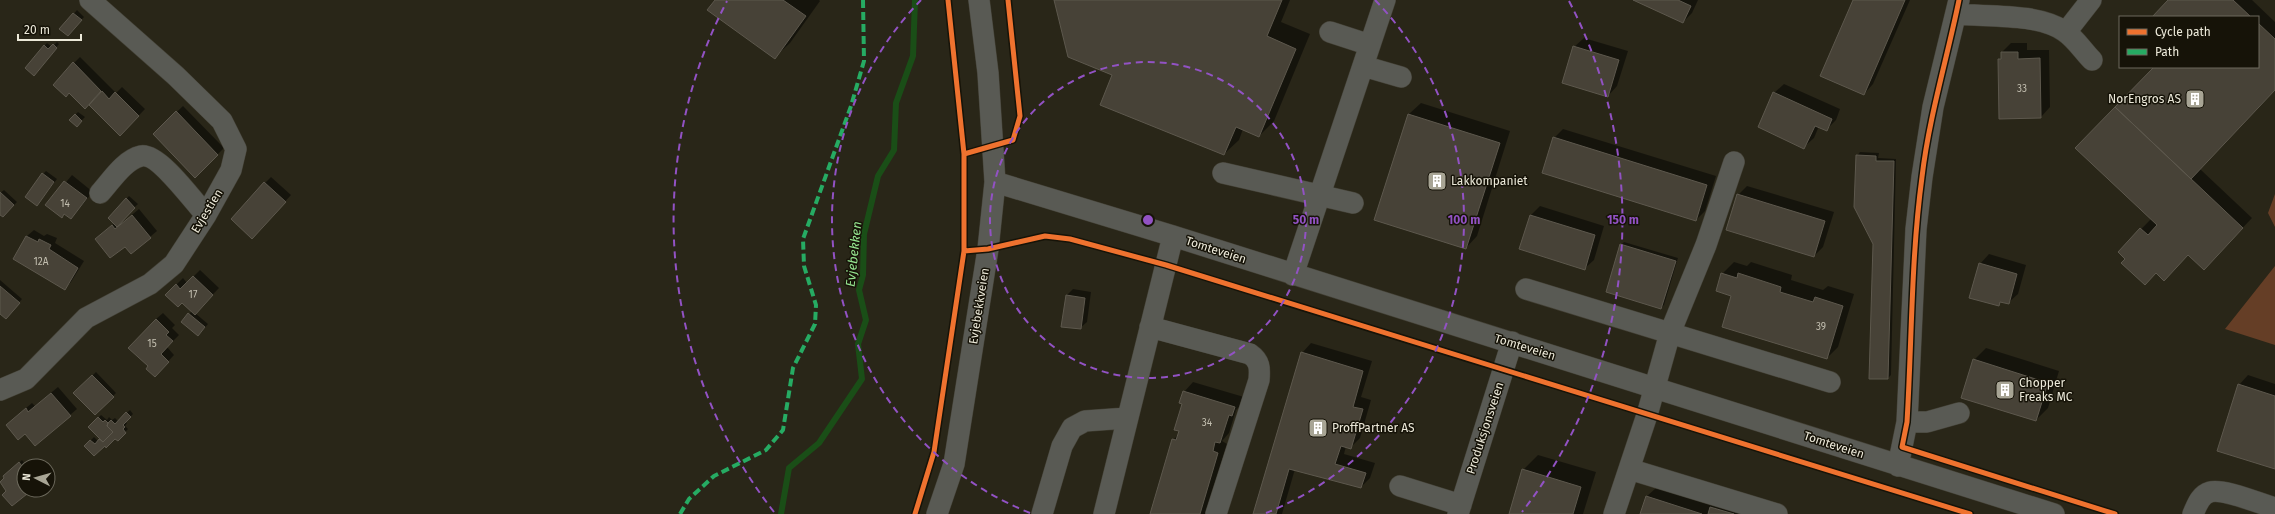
<svg xmlns="http://www.w3.org/2000/svg" width="2275" height="514" font-family="'Fira Sans',sans-serif">
<rect width="100%" height="100%" fill="#292618"/>
<path fill="#653e26" d="M2275 194V227L2268 213Z
M2275 266V345L2225 329Z"/>
<path fill="#0007" d="M716 0H819L820 1 790 43 775 57Z
M1055 0H1290L1281 22 1310 34 1274 121 1259 136 1243 129 1239 140 1224 154 1114 75Z
M1636 0H1698L1692 13 1683 22Z
M1854 0H1910L1873 84 1864 94Z
M2169 0H2252L2275 22V90L2200 169 2252 218 2213 259 2188 254 2156 272 2126 258 2119 252 2151 219 2155 67H2258V17H2153Z
M77 10 84 17 70 32 61 29Z
M1584 38 1628 51 1617 86 1608 96 1574 47Z
M57 42 59 44 36 72 44 46 47 43 52 47Z
M2011 43H2027V50H2049L2050 107 2041 117 1999 59 2002 57V52Z
M80 57 116 93 122 87 145 109 120 135 89 103 69 92 74 63Z
M1784 84 1840 109 1836 120 1826 130 1819 126 1814 138 1804 147 1774 93Z
M1421 103 1510 131 1477 236 1466 248 1376 219 1409 114Z
M183 106 224 148 195 177 154 134Z
M78 112 85 117 80 122 75 115Z
M1563 129 1716 176 1705 211 1696 220 1554 138Z
M1860 152 1879 153 1878 158 1896 159 1891 375 1888 378 1874 243 1857 156Z
M46 171 57 179 40 201 43 174Z
M72 175 93 192 71 218 47 205Z
M271 177 291 195 258 231 265 183Z
M1747 186 1834 212 1823 247 1814 256 1738 195Z
M4 190 17 202 3 216 0 213V193Z
M129 196 138 204 120 221 122 223 139 209 157 231 131 253 125 245 102 233 115 223 109 218Z
M1540 206 1604 226 1594 260 1584 269 1520 248 1531 215Z
M34 230 44 236 47 234 57 238 55 243 84 261 71 282 65 288 14 259 27 236Z
M1624 242 1678 258 1664 305 1661 308 1621 245Z
M1989 254 2026 265 2018 294 2008 303 2002 301 1998 305 1980 264Z
M1734 262 1747 266 1751 262 1792 275 1791 280 1823 290 1828 286 1854 294 1838 347 1827 358 1732 295 1722 274Z
M200 270 219 288 195 313 208 324 201 332 182 322 192 311 182 301 166 295 183 278 187 283Z
M0 280 22 299 8 315 0 313Z
M1073 289 1091 292 1087 322 1080 328 1066 296Z
M163 313 175 325 172 328 179 335 167 347 174 355 161 369 150 366 156 319Z
M1311 343 1372 361 1361 397 1371 400 1360 438 1350 448 1346 446 1344 454 1375 463 1370 478 1361 487 1295 469 1282 514H1254L1302 353Z
M1986 348 2059 371 2048 408 2036 420 1974 360Z
M96 372 116 393 95 414 75 393Z
M2248 375 2275 384V468L2239 385Z
M1193 382 1244 397 1241 405 1236 410 1229 433 1222 441 1227 444 1206 514H1151L1173 440 1179 434 1184 392Z
M58 387 77 409 70 415 26 433 13 419 32 403 35 406Z
M130 410 133 414 125 422 127 423 125 426 128 429 117 440 115 438 105 445 85 446 94 437 98 441 101 439 89 427 101 415 107 420 109 417 112 420 115 418 118 421Z
M1538 455 1596 472 1583 514H1510L1523 470Z
M22 460 27 466H24V490H30L7 491 0 483 6 478 4 477Z
M1656 488 1750 514H1641L1646 497Z"/>
<g fill="none" stroke-linecap="round" stroke-linejoin="round">
<path stroke="#1a4e17" stroke-width="6" d="M781 514 789 468 819 443 862 379 858 344 866 320 859 290 863 275 864 234 878 176 894 150 896 103 913 56 915 0"/>
</g>
<path fill="#474237" stroke="#5d584d" d="M715 0H783L806 16 775 59 707 10Z
M1054 0H1282L1267 36 1296 49 1259 137 1236 127 1224 155 1100 105 1112 75 1068 57Z
M1633 0H1678L1691 6 1683 23Z
M1853 0H1905L1864 95 1820 76Z
M2168 0H2233L2251 17H2152Z
M73 13 82 20 68 36 59 29Z
M2258 23 2275 39V90L2191 179 2115 107 2154 67H2258Z
M53 44 57 48 34 76 25 68 44 45 48 49Z
M1573 46 1619 60 1608 97 1562 83Z
M2001 52H2018V59L2040 58 2041 118 1999 119 1998 59H2001Z
M73 62 101 91 85 109 69 93 66 97 53 85Z
M102 91 109 99 115 92 139 116 120 136 89 105Z
M1773 92 1832 119 1827 131 1815 126 1804 149 1758 127Z
M2115 107 2243 228 2204 270 2188 255 2164 281 2156 273 2145 285 2121 263 2125 259 2118 252 2140 228 2148 235 2157 225 2075 148Z
M176 111 218 155 195 178 153 134Z
M75 114 82 121 77 127 69 120Z
M1408 114 1500 143 1466 249 1374 220Z
M1553 137 1707 185 1696 221 1542 173Z
M1856 155 1876 156V161H1894L1888 379H1869L1873 244 1854 207Z
M42 173 54 182 37 206 25 197Z
M64 181 87 198 71 219 64 214 62 218 45 205Z
M264 182 286 202 252 239 231 219Z
M0 192 14 205 3 217 0 215Z
M1737 194 1825 221 1814 257 1726 230Z
M126 198 135 208 117 227 108 218Z
M132 215 151 238 131 254 125 247 110 258 95 239 112 225 115 229Z
M1530 215 1595 235 1585 270 1519 249Z
M26 236 38 242 39 239 51 245 49 249 78 268 65 290 13 259Z
M1620 244 1676 261 1661 309 1606 292Z
M1979 263 2017 274 2009 304 2000 302 1999 306 1969 298Z
M1721 273 1737 278 1738 273 1781 287 1780 292 1813 302 1815 297 1843 306 1827 359 1722 327 1731 296 1716 291Z
M193 276 213 295 195 315 182 303 178 307 165 295 176 284 180 289Z
M0 286 20 303 6 319 0 314Z
M1066 295 1085 298 1081 329 1061 327Z
M188 313 205 327 198 336 181 322Z
M156 319 169 332 166 335 173 341 161 354 169 362 155 377 146 369 148 366 128 348Z
M1301 352 1363 371 1353 407 1363 409 1351 449 1341 446 1335 464 1366 473 1361 488 1289 469 1276 514H1253Z
M1973 359 2048 383 2036 421 1961 398Z
M92 375 114 397 95 415 73 393Z
M2238 384 2275 396V469L2217 451Z
M1183 391 1235 407 1232 416 1229 415 1220 443 1215 442 1213 451 1218 453 1200 514H1150L1172 439 1176 440 1179 431 1174 430 1182 404 1179 403Z
M51 393 71 416 35 446 25 434 18 440 6 425 26 408 28 412Z
M126 412 131 417 123 425 125 427 123 429 126 433 118 441 115 439 106 448 105 446 94 456 84 446 90 440 95 444 99 439 103 442 113 432 107 426 108 423 111 420 115 424Z
M98 417 103 422 105 420 108 423 107 426 113 432 103 442 88 427Z
M19 462 24 469V490H32L12 506 2 495 6 491 0 482 4 478 3 476Z
M1522 469 1581 487 1573 514H1509Z
M1646 496 1702 514H1640Z
M1710 507 1734 514H1708Z"/>
<g fill="none" stroke-linecap="round" stroke-linejoin="round">
<g stroke="#434035" stroke-width="22">
<path id="minor" d="M1956 14C1989 17 2037 13 2064 31 2075 38 2083 51 2092 60
M1330 32 1370 45
M2066 32 2091 0
M1363 66 1401 77
M1223 173 1353 203
M995 182 1173 236 2054 514
M100 193C111 181 124 160 141 156 158 152 194 202 206 215
M1293 275 1385 0
M1526 289 1830 382
M1150 327 1250 354C1260 361 1260 368 1259 380L1216 514
M0 390 26 379 86 318 150 284 174 264 206 215 231 170 236 149 222 121 176 76 90 0
M1907 422H1927L1959 413
M1898 466 1907 422 1916 229 1922 177 1933 107 1959 0
M1629 469 1777 514
M1400 486 1461 505
M937 514 954 464 988 249 995 182 988 73 979 0
M1042 514 1062 446 1072 428 1085 421 1127 418
M1104 514 1173 236
M1458 514 1512 342
M1614 514 1647 415 1670 333 1706 245 1734 162
M2193 514C2197 505 2200 495 2210 492 2223 488 2261 504 2275 508"/>
</g>
<use href="#minor" stroke="#595a54" stroke-width="21"/>
<path stroke="#26ab63" stroke-width="4" stroke-dasharray="8 4" stroke-linecap="butt" d="M680 514 689 499 714 476 766 450 783 430 793 368 815 324 816 305 804 266 803 239 851 106 864 61 863 0"/>
<g stroke="#161308" stroke-width="8">
<path id="cycleway" d="M948 0 964 154
M1959 0C1947 59 1929 117 1922 177 1911 258 1912 340 1907 422L1902 447 2115 514
M964 251 988 249 1045 236 1070 239 1166 265 1970 514
M915 514 934 452 964 251V154L1013 140 1020 116 1008 0"/>
</g>
<use href="#cycleway" stroke="#ef722f" stroke-width="5"/>
</g>
<g fill="none" stroke="#9252c4" stroke-width="2" stroke-dasharray="7 5">
<circle cx="1148" cy="220" r="158"/>
<path d="M1030 513A316 316 0 0 1 921 0M1375 0A316 316 0 0 1 1266 513"/>
<path d="M774 512A475 475 0 0 1 727 1M1569 1A475 475 0 0 1 1522 512"/>
</g>
<defs>
<g id="building-square" transform="scale(1)"><rect x="-9" y="-9" width="18" height="18" rx="4" fill="#a8a595" stroke="#161308"/><path d="M-4-6H4V6H1V3H-1V6H-4ZM-2.5-4.3h1.7v1.8h-1.7ZM.8-4.3h1.7v1.8H.8ZM-2.5-1h1.7V.8h-1.7ZM.8-1h1.7V.8H.8Z" fill="#fff"/></g>
</defs>
<g fill-rule="evenodd">
<use href="#building-square" x="2195" y="99"/>
<use href="#building-square" x="1437" y="181"/>
<use href="#building-square" x="2005" y="390"/>
<use href="#building-square" x="1318" y="428"/>
</g>
<g text-anchor="middle" stroke-width="3" stroke-linejoin="round" paint-order="stroke">
<g font-size="10" fill="#c3bfb0">
<text x="2022" y="92">33</text>
<text x="65" y="207">14</text>
<text x="41" y="265">12A</text>
<text x="193" y="298">17</text>
<text x="1821" y="330">39</text>
<text x="152" y="347">15</text>
<text x="1207" y="426">34</text>
</g>
<g font-size="12" fill="#ece9d9" stroke="#161308" text-anchor="start">
<text x="2181" y="103" text-anchor="end">NorEngros AS</text>
<text x="1451" y="185">Lakkompaniet</text>
<text x="2019" y="387">Chopper<tspan x="2019" dy="14">Freaks MC</tspan></text>
<text x="1332" y="432">ProffPartner AS</text>
</g>
<g font-size="12" fill="#ece9d9" stroke="#161308">
<text transform="translate(207 211) rotate(-59)" y="4">Evjestien</text>
<text transform="translate(1216 250) rotate(18)" y="4">Tomteveien</text>
<text transform="translate(979 306) rotate(-81)" y="4">Evjebekkveien</text>
<text transform="translate(1525 347) rotate(17)" y="4">Tomteveien</text>
<text transform="translate(1485 428) rotate(-72)" y="4">Produksjonsveien</text>
<text transform="translate(1834 445) rotate(18)" y="4">Tomteveien</text>
</g>
<g font-size="13" font-style="italic" fill="#95e38f" stroke="#161308">
<text transform="translate(853 254) rotate(-84)" y="5">Evjebekken</text>
</g>
</g>
<circle cx="1148" cy="220" r="6" fill="#9252c4" stroke="#161308" stroke-width="2"/>
<g font-size="12" text-anchor="middle" font-weight="bold" fill="#9252c4" stroke="#161308" stroke-width="3" stroke-linejoin="round" paint-order="stroke">
<text x="1306" y="224">50 m</text>
<text x="1464" y="224">100 m</text>
<text x="1623" y="224">150 m</text>
</g>
<rect x="2119" y="16" width="140" height="52" fill="#161308" stroke="#6c695c"/>
<rect x="2127" y="29" width="20" height="6" fill="#ef722f" stroke="#6c695c"/>
<text x="2155" y="36" font-size="12" fill="#ece9d9">Cycle path</text>
<rect x="2127" y="49" width="20" height="6" fill="#26ab63" stroke="#6c695c"/>
<text x="2155" y="56" font-size="12" fill="#ece9d9">Path</text>
<g transform="translate(36 478) rotate(276)"><circle r="19" fill="#161308" stroke="#6c695c"/>
<path d="M0-3L7 15L0 10L-7 15Z" fill="#a8a595"/>
<text y="-6" font-size="11" font-weight="bold" text-anchor="middle" fill="#ece9d9">N</text>
</g>
<path d="M18 34v6h63v-6" fill="none" stroke="#ece9d9" stroke-width="2"/>
<text x="24" y="34" font-size="12" fill="#ece9d9" stroke="#161308" stroke-width="3" paint-order="stroke">20 m</text>
</svg>
